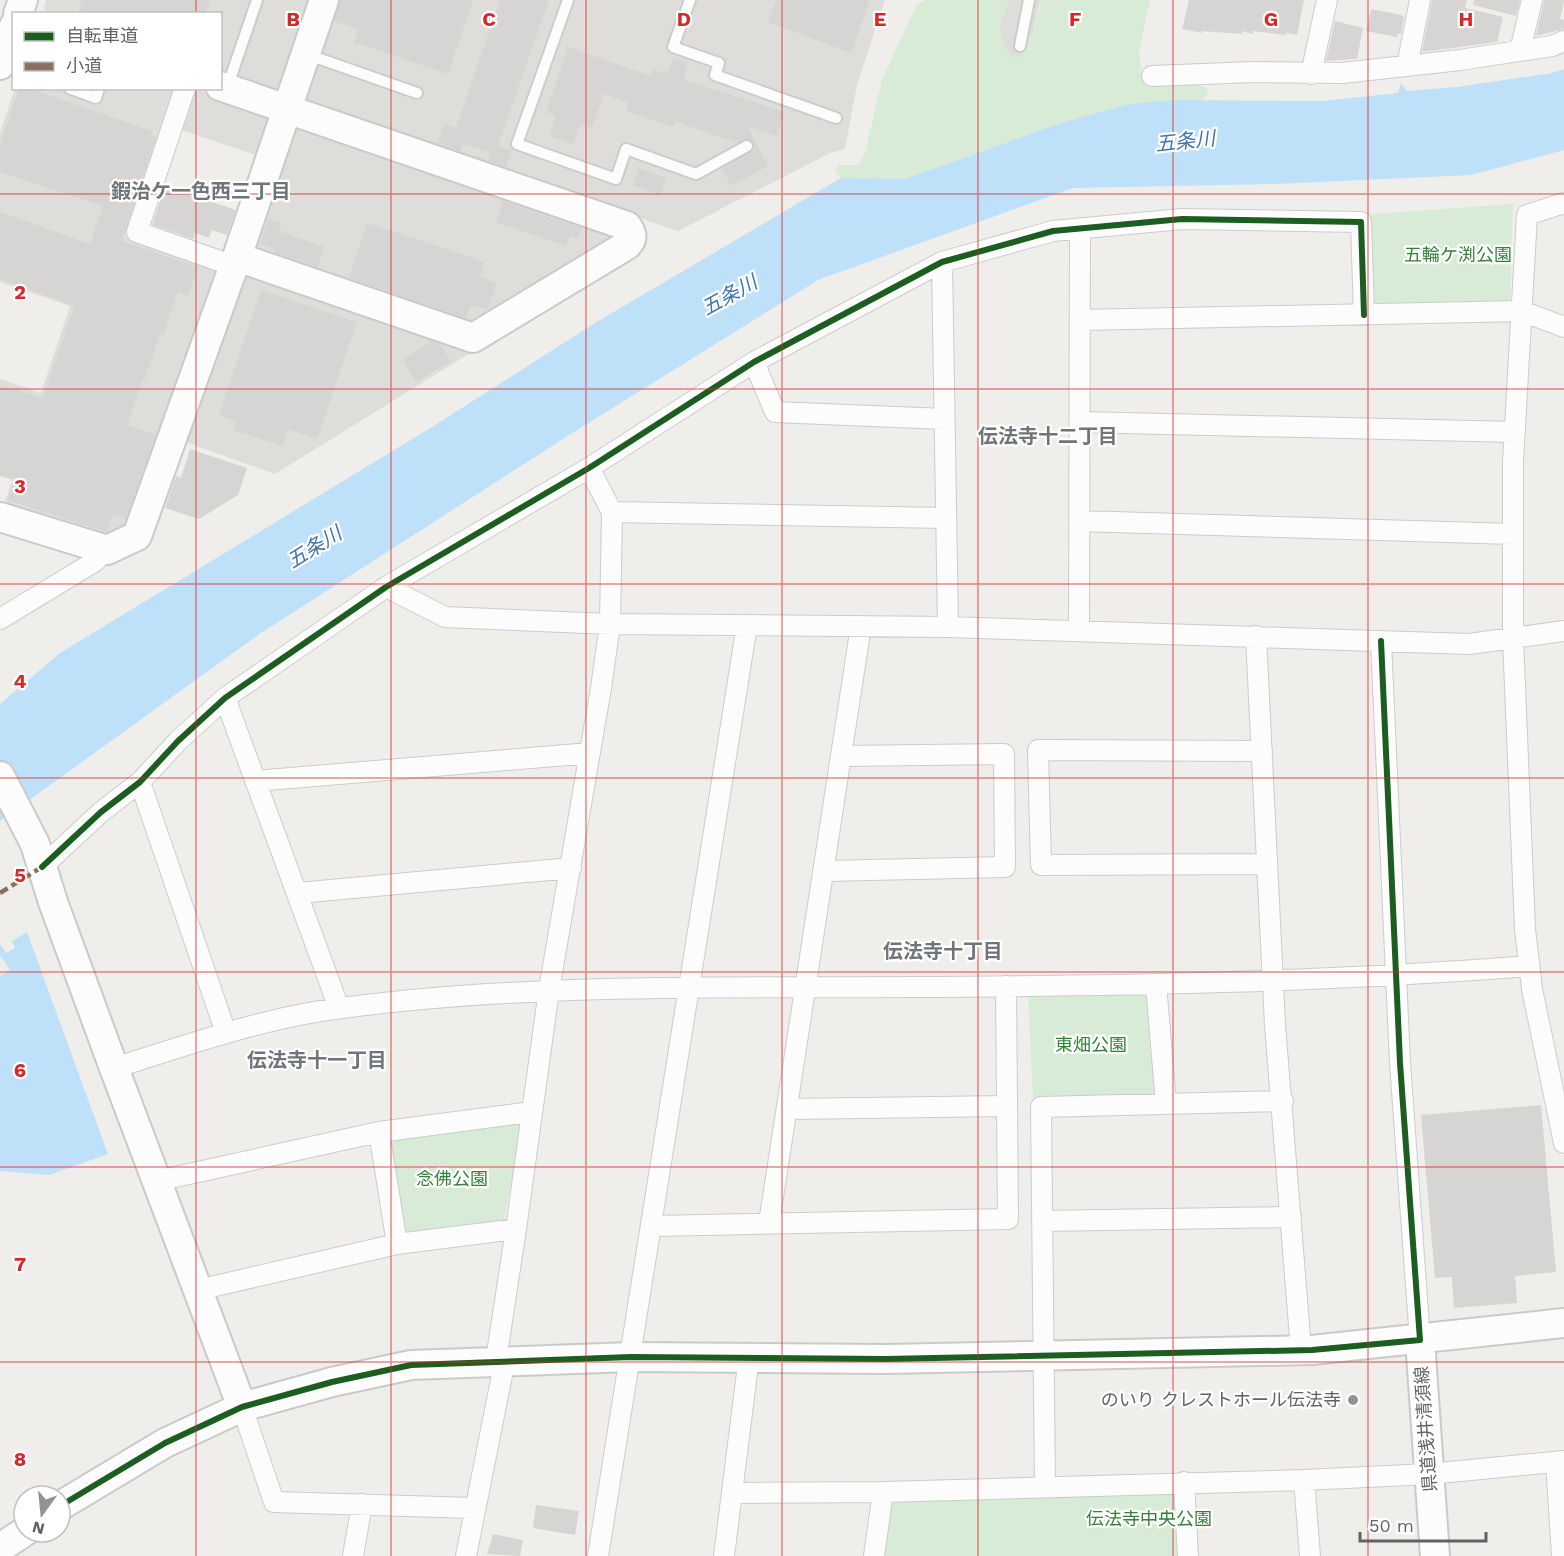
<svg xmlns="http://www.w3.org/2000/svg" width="1564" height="1556" font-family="'Work Sans','Noto Sans JP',sans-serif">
<rect width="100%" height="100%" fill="#efeeea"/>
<path fill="#dfddda" d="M46 0H313L283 88 272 94 221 76 220 14H47L44 7Z
M335 0H885L857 85 845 149 830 153 678 231 308 106 303 92Z
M1009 0H1040L1033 31 1024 53 1018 59 1010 56 1001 39 998 25Z
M15 89H175L126 236 216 266 220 273 133 524 98 539 3 508 12 480 0 476V379L41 393 70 306 0 282V133Z
M197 89 267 113 273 124 262 157 178 129 190 93Z
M301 124 611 230 613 243 477 324 465 326 259 255 255 242 290 131Z
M251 273 475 350 275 474 183 441 240 278Z"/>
<path fill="#d8ebd6" d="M926 0H1009C1001 30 994 25 1010 55L1018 58C1030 49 1039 15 1040 0H1150L1139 52 1143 80C1162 90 1184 80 1205 87L1208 94 1202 100 1129 104 1061 123 905 179 841 178 835 171 839 165H859L865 153 882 80 917 4Z
M1513 204 1510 302 1371 305 1370 214Z
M1148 993 1155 1097 1033 1098 1028 995Z
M524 1121 503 1224 400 1235 385 1136Z
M1184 1482 1188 1556H874L883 1492Z"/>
<path fill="#bfe0f9" d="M1564 69V150L1471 175 1276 184 1073 188 818 280 566 437 258 635 0 821V704L60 653 432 427 595 323 841 178 905 179 1061 123 1129 104 1176 100 1323 101 1398 93 1401 83 1407 91 1457 87 1552 73Z
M27 932 108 1154 49 1175 0 1171V976L10 970 0 955V944L6 953 15 948 12 941Z"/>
<path fill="#d6d5d3" d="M82 0H210L205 14H88L78 10Z
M340 0H473L448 74 354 42 358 29 334 21Z
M500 0H549L498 146 512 150 506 167 488 161 491 153 463 144 460 151 438 143 444 124 456 128Z
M776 0H870L851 53 768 22Z
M1189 0H1304L1297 35 1286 33V35L1253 31V34L1242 31V34L1202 31V33L1182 29Z
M1432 0H1467L1465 8 1503 17 1497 42 1422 52Z
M1474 0H1520L1516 16 1473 5Z
M1544 0H1564L1560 19 1564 20V29L1536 36Z
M1371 9 1402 15 1404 18 1401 34 1398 33 1397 37 1366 31Z
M1335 21 1363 28 1357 59 1326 61Z
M568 47 651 76 653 69 667 74 674 58 687 62 684 80 785 112 777 136 747 126 768 166 731 186 722 168 756 149 751 140 747 139 737 143 675 121 673 127 626 111 629 103 604 94 592 128 581 124 573 144 550 136 556 115 546 112Z
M19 88H28L152 131 151 135 156 137 122 241 198 267 188 296 178 292 163 336 160 334 144 381 142 380 127 425 156 435 126 519 113 515 106 532 8 500 15 479 0 475V385L43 398 74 306 0 279V212L90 244 103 206 0 172V145Z
M639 168 666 178 660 195 633 185Z
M165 186 236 210 227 235 212 230 209 238 195 233 193 239 152 225Z
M503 201 581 228 578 239 570 236 566 246 496 222Z
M268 219 282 223 279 231 324 247 318 267 274 252 275 249 260 244Z
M367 223 485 262 480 277 497 283 488 309 471 305 466 318 349 278Z
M261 290 357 322 317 439 288 429 282 446 233 430 236 421 219 415Z
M432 341 440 344 451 361 416 382 403 360Z
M190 449 247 468 238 495 199 519 165 508 176 476 181 478Z
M1541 1105 1556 1272 1515 1276 1517 1303 1454 1308 1452 1277 1435 1278 1421 1115Z
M536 1505 579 1511 575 1535 533 1528Z
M493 1534 523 1540 520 1556 487 1554Z"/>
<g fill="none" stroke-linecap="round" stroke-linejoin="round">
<g stroke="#cbcccc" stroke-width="14">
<path id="lane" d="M568 0 517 144 616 179 626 149 696 174 747 146
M690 0 673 47 719 63 715 75 836 118
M1020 46 1029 0
M306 54 417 93
M69 88 96 98 99 88
M227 88 257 0"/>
</g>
<g stroke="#cbcccc" stroke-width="22">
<path id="street" d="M1520 51 1532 0
M1407 66 1420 0
M1311 74 1327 0
M1152 76 1253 72 1342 73 1460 60 1552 46 1564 41
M185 88 137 232 234 266
M1564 203 1527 215 1513 462V638L1525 929 1532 989 1564 1143
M942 262 948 627
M1080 320 1522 311 1564 327
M754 362 775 412 944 419
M1080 422 1515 432
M612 512 946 518
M1079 521 1513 534
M386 587 445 617 610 624 948 627 1469 644 1564 631
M0 619 94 562 107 550
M1079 630 1080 229
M1256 636 1275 1025 1301 1350
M1381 641 1400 1063 1420 1340
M225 698 339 1008
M1262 751 1038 750 1041 865 1267 864
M255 781 590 753
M140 782 226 1033
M42 867 101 812 140 782 178 741 225 698 386 587 589 468 754 362 942 262 1053 231 1182 219 1361 222 1364 315
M825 871 1005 867 1004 754 842 756
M298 893 571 868
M1156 984 1166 1104
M114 1068C187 1045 266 1017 342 1008 532 983 723 988 914 987 1121 986 1323 982 1529 966
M788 1109 1007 1106
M379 1132 397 1244 516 1229 549 990 601 688 610 624 612 512 589 468
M157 1181 379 1132 531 1112
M1042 1221 1291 1217
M769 1223 861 626
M653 1226 1008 1219 1006 986
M198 1290 397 1244
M496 1360 516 1229
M242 1407 274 1502 474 1508
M1556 1462 1562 1556
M1304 1480 1310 1556
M1184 1482 1188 1556
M1045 1486 1041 1107 1283 1101
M733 1493 883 1492 1304 1480 1429 1474 1564 1461
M353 1556 362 1504
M466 1556 505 1360
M598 1556C650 1246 695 935 747 625
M724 1556 749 1357
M874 1556 883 1492"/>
</g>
<g stroke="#cacacb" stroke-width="32">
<path id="secondary" d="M18 14 23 0
M0 65 14 26
M220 86 627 226C632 233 634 238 627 245L473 338 237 257
M0 517 107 550 137 536 237 257 324 0
M0 776 35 844 53 902 114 1068 242 1407
M1420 1340 1435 1556
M60 1506 165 1443 242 1407 332 1382 411 1365 631 1357 886 1359 1312 1350 1564 1323
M0 1548 24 1532"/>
</g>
<use href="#lane" stroke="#fdfcfc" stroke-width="10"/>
<use href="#street" stroke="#fdfcfc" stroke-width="20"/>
<use href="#secondary" stroke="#fdfcfc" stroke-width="28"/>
<path stroke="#8d6e63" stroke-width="4.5" stroke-dasharray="9 4.5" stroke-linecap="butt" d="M0 893 42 867"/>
<g stroke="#fff" stroke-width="10">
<path id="cycleway" d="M42 867 101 812 140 782 178 741 225 698 386 587 589 468 754 362 942 262 1053 231 1182 219 1361 222 1364 315
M60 1506 165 1443 242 1407 332 1382 411 1365 631 1357 886 1359 1312 1350 1420 1340 1400 1063 1381 641"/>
</g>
<use href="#cycleway" stroke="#1b5e20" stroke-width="6"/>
</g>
<path fill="none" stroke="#d62828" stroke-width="1.5" stroke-opacity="0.55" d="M196 0V14M391 0V1556M586 0V1556M782 0V1556M978 0V1556M1173 0V1556M1368 0V1556M196 88V1556M0 194H1564M0 389H1564M0 584H1564M0 778H1564M0 972H1564M0 1167H1564M0 1362H1564"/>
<circle fill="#919496" stroke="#fff" stroke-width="2" cx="1353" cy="1400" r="6"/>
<g text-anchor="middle" stroke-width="4.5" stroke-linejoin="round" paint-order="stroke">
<g font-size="18" fill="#348238" stroke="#fff">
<text x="1458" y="261">五輪ケ渕公園</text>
<text x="1091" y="1051">東畑公園</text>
<text x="452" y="1185">念佛公園</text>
<text x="1149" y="1525">伝法寺中央公園</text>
</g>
<g font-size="18" fill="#5f6368" stroke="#fff" text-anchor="end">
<text x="1341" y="1406">のいり クレストホール伝法寺</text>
</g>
<g font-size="18" fill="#5f6368" stroke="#fff">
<text transform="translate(1426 1429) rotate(-94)" y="6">県道浅井清須線</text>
</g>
<g font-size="20" font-style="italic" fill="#4174aa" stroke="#fff">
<text transform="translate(1185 141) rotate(-6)" y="7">五条川</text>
<text transform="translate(729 295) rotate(-29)" y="7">五条川</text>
<text transform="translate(314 547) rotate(-32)" y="7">五条川</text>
</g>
<g font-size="20" font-weight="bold" fill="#70757a" stroke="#fff">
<text x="201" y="198">鍜治ケ一色西三丁目</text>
<text x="1048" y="443">伝法寺十二丁目</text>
<text x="943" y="958">伝法寺十丁目</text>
<text x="317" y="1067">伝法寺十一丁目</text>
</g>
</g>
<g font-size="20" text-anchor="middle" font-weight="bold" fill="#d62828" stroke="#fff" stroke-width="4.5" stroke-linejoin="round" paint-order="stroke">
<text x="293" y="26">B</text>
<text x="489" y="26">C</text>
<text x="684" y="26">D</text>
<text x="880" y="26">E</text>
<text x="1075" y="26">F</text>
<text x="1271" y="26">G</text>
<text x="1466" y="26">H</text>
<text x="20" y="299">2</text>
<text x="20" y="493">3</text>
<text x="20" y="688">4</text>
<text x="20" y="882">5</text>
<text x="20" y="1077">6</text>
<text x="20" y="1271">7</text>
<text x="20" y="1466">8</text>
</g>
<rect x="12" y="12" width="210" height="78" fill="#ffffff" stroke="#bfc1c3" stroke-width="1.5"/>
<rect x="24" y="32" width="30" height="9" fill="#1b5e20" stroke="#bfc1c3" stroke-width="1.5"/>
<text x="66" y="42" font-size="18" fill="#5f6368">自転車道</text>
<rect x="24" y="62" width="30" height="9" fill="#8d6e63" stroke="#bfc1c3" stroke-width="1.5"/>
<text x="66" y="72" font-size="18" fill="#5f6368">小道</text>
<g transform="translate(42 1514) rotate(195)"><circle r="28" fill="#ffffff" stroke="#bfc1c3" stroke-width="1.5"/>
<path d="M0-4.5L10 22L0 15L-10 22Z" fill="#919496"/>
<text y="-9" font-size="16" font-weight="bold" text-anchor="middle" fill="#5f6368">N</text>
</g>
<path d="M1360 1532v9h126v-9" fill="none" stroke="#5f6368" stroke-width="3"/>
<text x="1369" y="1532" font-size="18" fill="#5f6368" stroke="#ffffff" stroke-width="4.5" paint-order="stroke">50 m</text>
</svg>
